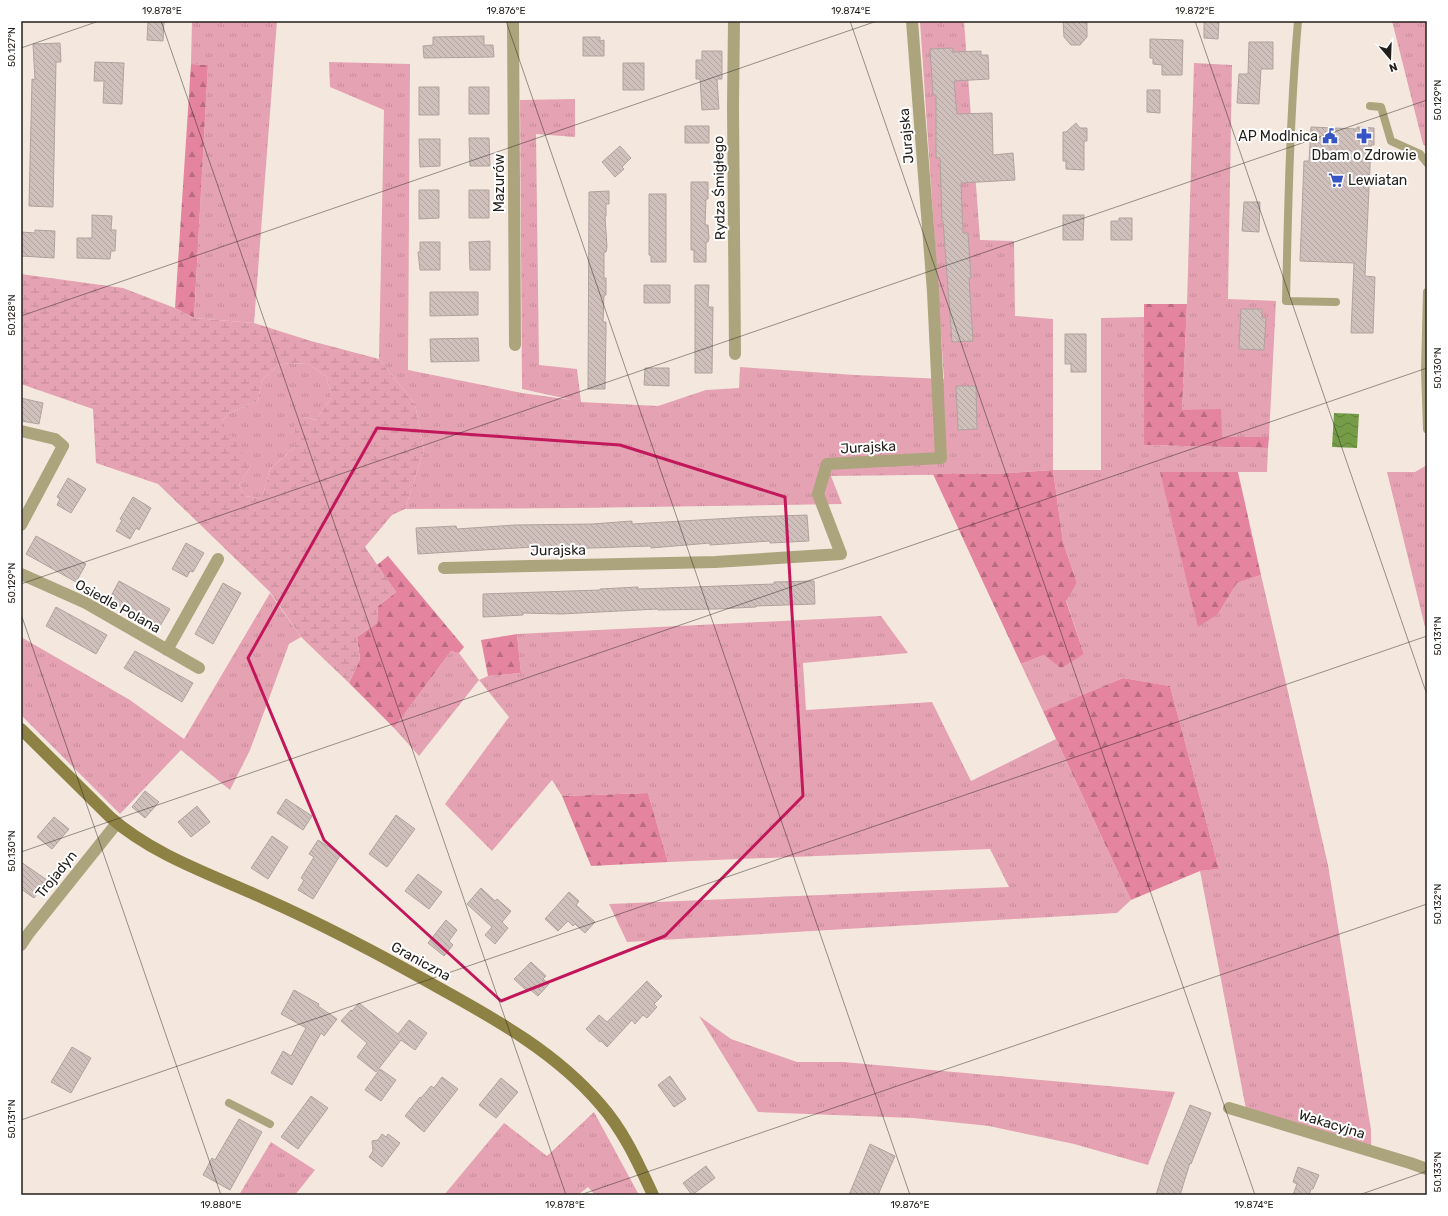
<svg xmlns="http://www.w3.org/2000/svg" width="1448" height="1216" font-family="Rubik,sans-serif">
<defs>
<pattern id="grass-tufts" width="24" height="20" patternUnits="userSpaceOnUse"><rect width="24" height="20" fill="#e5a2b2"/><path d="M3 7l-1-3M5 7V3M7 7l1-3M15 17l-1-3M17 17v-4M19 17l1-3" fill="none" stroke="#c48b98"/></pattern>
<pattern id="forest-firs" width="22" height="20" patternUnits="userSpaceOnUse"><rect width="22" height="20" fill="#e5849f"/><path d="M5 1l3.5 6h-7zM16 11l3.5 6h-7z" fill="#b96b81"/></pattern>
<pattern id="wetland-marsh" width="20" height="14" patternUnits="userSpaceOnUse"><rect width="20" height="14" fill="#e5a2b2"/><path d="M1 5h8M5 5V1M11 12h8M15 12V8" fill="none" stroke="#c48b98"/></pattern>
<pattern id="water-waves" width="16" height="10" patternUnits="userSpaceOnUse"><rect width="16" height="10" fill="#759c46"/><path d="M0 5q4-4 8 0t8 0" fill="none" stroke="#607f3a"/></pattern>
<pattern id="building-back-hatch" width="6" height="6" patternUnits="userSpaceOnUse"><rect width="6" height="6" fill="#d0c0bc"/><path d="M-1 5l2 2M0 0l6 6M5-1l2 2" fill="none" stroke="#b2a5a1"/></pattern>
</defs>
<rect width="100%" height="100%" fill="#f4e8de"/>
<path fill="url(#grass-tufts)" d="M192 21H277L254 323 194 318 208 65 191 64Z
M920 21H964L980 240 1014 241 1015 316 1053 319V470H1101V318L1144 317V445L1268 448 1267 472H1160L1218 614 1237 583 1261 575 1328 865 1371 1130V1146L1246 1109 1200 871 1228 868 1219 869 1170 686 1123 678 1043 711 1021 664 1044 655 1084 654 1066 600 1077 583 1063 542 1053 470 994 474 831 476 842 504 576 508 405 509 424 450 415 404 379 359 384 110 330 87 329 62 410 64 408 370 522 393 572 400 522 389 520 100 575 99V137L536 134 539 365 577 369 581 402 658 406 706 390 739 388 740 367 855 375 944 379Z
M1392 21H1427V148L1423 144Z
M1194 63 1232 65 1228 299 1276 301 1269 437H1222L1182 410 1187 304Z
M288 363 308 364 326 376 332 397 316 420 304 417 295 426V447L270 469 263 494 258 498 245 496 239 485 250 467 222 432V421L229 413 258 401 262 380 277 366Z
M1427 465V635L1387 472H1415Z
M270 593 301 637 289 644 250 750 230 790 181 750 120 814 21 715V637L130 700 184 739Z
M881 616 908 653 803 663 806 710 932 702 971 781 1056 739 1131 900 1117 913 627 942 609 904 1009 887 990 849 668 862 648 793 562 796 552 780 492 851 445 804 509 717 479 680 419 756 394 728 451 651 459 653 479 680 488 676 521 673 517 634Z
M699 1016 731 1039 797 1062H843L1175 1092 1148 1165 1074 1144 989 1126 913 1118 758 1112Z
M594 1112 639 1195H595L588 1187 578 1195H444L504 1123 547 1156Z
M271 1142 315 1170 295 1195H239Z"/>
<path fill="url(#forest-firs)" d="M191 64 208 65 194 318 175 308Z
M1144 304H1187L1182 410 1221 409 1222 437H1269L1268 448 1144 445Z
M1053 470 1063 542 1077 583 1066 601 1084 654 1061 668 1044 655 1021 664 933 474H994Z
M1160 472H1238L1261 575 1237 583 1218 614 1198 627Z
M388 556 464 647 459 653 451 651 394 728 349 683 360 659 357 637 377 623 378 606 396 592 377 565Z
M517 634 521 673 488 676 481 640Z
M1123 678 1170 686 1219 869 1200 871 1131 900 1043 711Z
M648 793 668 862 591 866 562 796Z"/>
<path fill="url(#wetland-marsh)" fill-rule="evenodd" d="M21 274 123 288 175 308 194 318 254 323 311 341 379 359 415 404 424 450 405 509 392 515 365 547 396 592 378 606 377 623 357 637 360 659 349 683 301 637 270 592 158 484 96 463 93 409 21 384ZM288 363 308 364 326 376 332 397 316 420 304 417 298 419 295 426V447L270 469 263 494 258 498 245 496 239 485 250 467 232 436 222 432V421L229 413 258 401 262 380 277 366Z"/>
<path fill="url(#water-waves)" d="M1334 413 1359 414 1357 448 1332 447Z"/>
<path fill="url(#building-back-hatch)" stroke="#b1a29e" d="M148 21H164L163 41 147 40Z
M1063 21H1084V23L1087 22V37L1080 45H1071L1064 37Z
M1204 21H1219L1218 39 1204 38Z
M484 36V45H493L494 57 424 58 423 46 433 45V37Z
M583 37H600V41L604 40V56H583Z
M1150 39 1183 40 1182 75H1162V65L1153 64V58H1150Z
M1249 42H1273V69H1261L1259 104 1237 103 1239 74H1248Z
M60 43 61 62H56L53 207 29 206 32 79 35 80 33 44Z
M952 48 953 52 981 51V55H988L989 79 954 81 957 114 992 113 993 155 1013 153 1015 180 961 183 963 233H968L971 278H969L973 341 952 342 943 221H942L940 158H936V95H933L930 49Z
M702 51H722V79H717L719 109 702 110 700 79H696V60H702Z
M95 62 124 63 122 104 103 103 104 81H94Z
M623 63H644V90H623Z
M419 87H439V115H419Z
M469 87H489V114H469Z
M1147 90H1160V113L1147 112Z
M1076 123 1080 128H1087V141H1084V170L1066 169V161H1063V132H1066Z
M685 126H709V143H685Z
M1311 127 1357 129V127L1374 128V145H1371L1365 276 1375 277 1373 333H1351L1354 263 1300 261 1304 161H1309Z
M469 138H489L490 166H470Z
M419 139H440V166L420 167Z
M620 146 631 158 622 167 624 169 615 177 602 162Z
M691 182H708V199H706L705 225H708L709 238 708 242H706V262H694V250H691Z
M419 190H439V218L419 219Z
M469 190H489V218H469Z
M609 191V204H606V216H605L607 247 606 252H604V278H606V295H604L603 322H606V330L605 389H588L589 192Z
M649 194H666V262H651V255H649Z
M1244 202H1260L1259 232 1242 231Z
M92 215 112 216 111 230H116L115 251H111L110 259 77 258V238H92Z
M1063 215H1084L1083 240H1063Z
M1119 218H1132V240H1111V221H1119Z
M35 230 55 231 54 258 21 256V232L35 233Z
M490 241V270H470L469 242Z
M420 242H440V270H420L418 252H420Z
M644 285H670V303H644Z
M695 285H709L708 307H713L712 373H695Z
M430 292H478V315L430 316Z
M1241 309H1262V318H1266L1264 350 1239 349Z
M1065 334H1086V372H1071V364H1065Z
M478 338 479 361 431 362 430 339Z
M645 368H669V386L644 385Z
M956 386H976L977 429 958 430Z
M21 398 43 403 39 424 21 421Z
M68 478 86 489 71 513 57 505 60 499 57 497Z
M133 497 151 508 139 530 136 528 130 539 116 531 122 520 120 519Z
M807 515 809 541 770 543V541L710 545V543L651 548V546L533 550V547L418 554 416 528 456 526 457 529 515 525 592 524 632 521V524L749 517Z
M36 536 86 564 76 582 26 554Z
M186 543 204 553 193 572 190 571 187 577 172 569Z
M119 581 170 609 159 628 109 600Z
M814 581 815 604 756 606V607L716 609 658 610V609L561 614 523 613V615L483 617V594L600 590V589L638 587V589L774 584V582Z
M223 583 241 593 213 644 195 634Z
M56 607 107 635 96 654 46 626Z
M135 651 193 683 182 702 124 668Z
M145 791 159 802 145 818 132 807Z
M286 799 312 816 303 830 277 813Z
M197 806 210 822 191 837 178 822Z
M396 815 415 829 387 867 369 854Z
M54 817 69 829 52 849 37 837Z
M272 836 288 847 268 879 251 868Z
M318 840 341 854 313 899 298 890 304 880 301 878 314 857 309 854Z
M21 862 47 880 34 898 21 889Z
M418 874 442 892 429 909 405 891Z
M481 888 495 901 497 899 511 911 502 922 508 928 495 944 485 935 492 927 467 904Z
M569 892 579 901 576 905 595 922 585 933 575 924 573 926 568 921 558 931 545 919Z
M446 920 457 930 449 941 453 945 444 956 428 943Z
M531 962 546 976 543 979 549 984 538 996 528 988 526 990 514 979Z
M647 981 662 996 654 1004 657 1007 647 1018 643 1015 635 1024 632 1020 607 1047 601 1041 600 1042 586 1029 599 1015 607 1022Z
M294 990 319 1004 318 1006 337 1019 324 1036 321 1033 292 1085 271 1073 283 1051 291 1056 306 1028 281 1014Z
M359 1003 398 1034 409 1020 427 1033 415 1050 401 1040 376 1072 357 1057 367 1043 341 1021 351 1010 352 1011Z
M72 1047 91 1058 71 1093 51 1082Z
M380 1069 396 1080 381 1101 365 1090Z
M670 1076 686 1099 674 1107 658 1085Z
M442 1077 458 1089 424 1132 405 1116 420 1097 421 1098 431 1086 434 1088Z
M501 1078 518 1092 496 1118 479 1105Z
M311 1096 328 1108 298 1149 281 1137Z
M1190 1105 1211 1113 1191 1164 1190 1163 1180 1195H1156L1165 1166Z
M239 1119 262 1132 230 1190 203 1175 212 1158 215 1160Z
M382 1134 386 1137 388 1134 400 1143 382 1167 369 1157 373 1151 372 1141 378 1140Z
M870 1144 895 1156 878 1195H849Z
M706 1166 715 1178 692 1195 683 1183Z
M1298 1167 1319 1175 1313 1189H1311L1309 1195H1293L1297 1184 1293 1182Z"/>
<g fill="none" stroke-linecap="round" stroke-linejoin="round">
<path stroke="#aca47c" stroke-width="8" d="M1298 21C1290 114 1288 208 1286 301L1336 302
M1370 106 1381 107 1391 141 1420 154 1427 163
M1427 292 1425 370 1427 429
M229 1103 270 1124"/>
<path stroke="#aca47c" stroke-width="12" d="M513 21 515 345
M734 21 733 106 735 354
M21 431 55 439 63 446 21 525
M444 568 715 562 841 554 818 494 827 464 941 458 933 292 912 21
M21 574 86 603 199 668
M167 650 218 559
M21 945 29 933 117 823
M1229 1108 1410 1163 1427 1169"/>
<path stroke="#8e8144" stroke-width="12" d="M21 729 110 817C153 855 210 874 263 898 324 925 383 956 441 989 499 1021 557 1054 600 1104 624 1131 638 1163 653 1195"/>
</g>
<path fill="none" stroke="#c2185b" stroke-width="3" stroke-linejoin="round" d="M377 428 620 445 785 497 803 796 665 936 501 1001 324 840 248 658Z"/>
<path fill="none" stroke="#221e1a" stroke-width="1" stroke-opacity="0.45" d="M161 21 566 1195M506 21 910 1195M850 21 1255 1195M1195 21 1427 695M21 48 99 21M21 316 877 21M21 584 1427 100M21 614 221 1195M21 852 1427 368M21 1120 1427 636M580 1195 1427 904M1359 1195 1427 1171"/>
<defs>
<g id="civic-bare" transform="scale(1.2)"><path d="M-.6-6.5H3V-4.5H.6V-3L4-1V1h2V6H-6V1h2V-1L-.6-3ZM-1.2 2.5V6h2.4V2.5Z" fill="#3754c5" stroke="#fff" stroke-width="2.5" paint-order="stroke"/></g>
<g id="pharmacy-bare" transform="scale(1.2)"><path d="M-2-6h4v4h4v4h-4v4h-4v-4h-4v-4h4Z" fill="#3754c5" stroke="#fff" stroke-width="2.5" paint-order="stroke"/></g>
<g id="supermarket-bare" transform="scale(1.2)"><path d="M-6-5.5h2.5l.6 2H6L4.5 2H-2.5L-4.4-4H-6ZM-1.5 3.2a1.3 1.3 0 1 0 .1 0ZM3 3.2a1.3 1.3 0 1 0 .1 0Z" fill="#3754c5" stroke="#fff" stroke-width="2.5" paint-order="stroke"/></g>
</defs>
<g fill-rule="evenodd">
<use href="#civic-bare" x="1330" y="136"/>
<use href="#pharmacy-bare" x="1364" y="136"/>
<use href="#supermarket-bare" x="1336" y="180"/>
</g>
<g text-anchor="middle" stroke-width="4" stroke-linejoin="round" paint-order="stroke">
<g font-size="14" fill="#221e1a" stroke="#fff">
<text transform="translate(906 136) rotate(-95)" y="5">Jurajska</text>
<text transform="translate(499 183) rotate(-90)" y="5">Mazurów</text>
<text transform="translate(719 188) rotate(-91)" y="5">Rydza Śmigłego</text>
<text transform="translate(868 447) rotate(-3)" y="5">Jurajska</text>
<text transform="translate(558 550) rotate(-1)" y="5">Jurajska</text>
<text transform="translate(118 606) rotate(29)" y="5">Osiedle Polana</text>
<text transform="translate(56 874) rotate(-51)" y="5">Trojadyn</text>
<text transform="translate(421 961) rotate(29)" y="5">Graniczna</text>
<text transform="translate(1332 1124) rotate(17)" y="5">Wakacyjna</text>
</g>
<g font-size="14" fill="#221e1a" stroke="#fff" text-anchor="end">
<text x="1318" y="141">AP Modlnica</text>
<text x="1364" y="160" text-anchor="middle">Dbam o Zdrowie</text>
<text x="1348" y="185" text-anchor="start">Lewiatan</text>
</g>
</g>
<rect width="1448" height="1216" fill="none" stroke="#ffffff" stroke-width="44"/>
<g transform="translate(1390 58) rotate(161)" stroke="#ffffff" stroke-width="3" paint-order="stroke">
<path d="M0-3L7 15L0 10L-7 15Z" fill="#221e1a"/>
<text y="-6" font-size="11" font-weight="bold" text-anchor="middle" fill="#221e1a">N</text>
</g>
<rect x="22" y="22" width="1404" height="1172" fill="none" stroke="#221e1a" stroke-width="1.5"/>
<g font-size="10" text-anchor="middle" fill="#221e1a">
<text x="162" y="14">19.878°E</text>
<text x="506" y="14">19.876°E</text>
<text x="851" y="14">19.874°E</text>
<text x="1195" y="14">19.872°E</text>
<text transform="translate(11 47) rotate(-90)" y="4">50.127°N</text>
<text transform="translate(1437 100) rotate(-90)" y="4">50.129°N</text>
<text transform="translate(11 315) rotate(-90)" y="4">50.128°N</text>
<text transform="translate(1437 368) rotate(-90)" y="4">50.130°N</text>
<text transform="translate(11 583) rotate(-90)" y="4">50.129°N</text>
<text transform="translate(1437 636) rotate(-90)" y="4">50.131°N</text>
<text transform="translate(11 851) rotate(-90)" y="4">50.130°N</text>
<text transform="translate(1437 904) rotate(-90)" y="4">50.132°N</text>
<text transform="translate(11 1119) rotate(-90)" y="4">50.131°N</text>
<text transform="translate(1437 1172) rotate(-90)" y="4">50.133°N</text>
<text x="221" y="1208">19.880°E</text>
<text x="565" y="1208">19.878°E</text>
<text x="910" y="1208">19.876°E</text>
<text x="1254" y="1208">19.874°E</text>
</g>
</svg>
